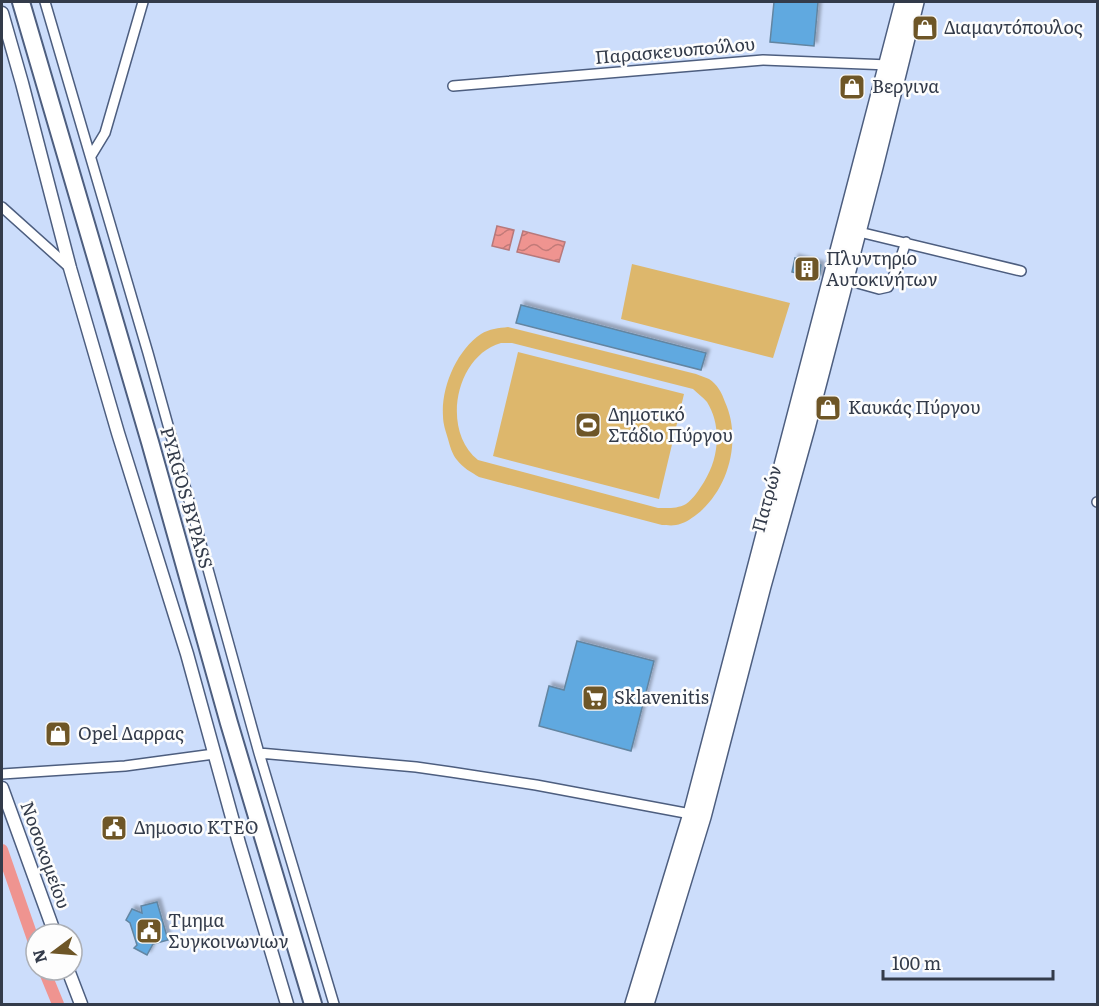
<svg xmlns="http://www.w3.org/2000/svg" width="1099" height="1006" font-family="Literata,serif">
<defs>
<pattern id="water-waves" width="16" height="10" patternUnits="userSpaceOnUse" patternTransform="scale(1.5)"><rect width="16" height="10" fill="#ef9490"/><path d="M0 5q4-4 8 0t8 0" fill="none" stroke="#c27a78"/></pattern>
<filter id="shadow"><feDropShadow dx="3.5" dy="-3.5" stdDeviation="1.5" flood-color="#0004"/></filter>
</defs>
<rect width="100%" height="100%" fill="#ccddfb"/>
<path fill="#ddb76c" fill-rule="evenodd" d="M632 264 790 303 773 358 621 319Z
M508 327 696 374C700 376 705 377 709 379 717 384 722 393 725 402 742 439 729 490 696 515 691 519 683 524 676 525 671 526 666 525 662 525L479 477C471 472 463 468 457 460 452 454 450 446 448 439 446 432 443 424 443 416 441 387 457 350 481 334 489 329 499 328 508 327ZM501 343H512L693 389C697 393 703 397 707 402 722 426 719 458 704 482 699 490 693 499 686 504 677 509 667 508 658 508L478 460C441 431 455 356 501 343Z
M518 352 684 394 659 499 493 456Z"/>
<path fill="url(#water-waves)" stroke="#b7797b" stroke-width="1.5" d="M497 226 514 230 509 250 492 246Z
M523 231 565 242 559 262 517 252Z"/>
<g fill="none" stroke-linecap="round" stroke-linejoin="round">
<path stroke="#ef9490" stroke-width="12" d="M2 850 36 948
M44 970 58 1004"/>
</g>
<path fill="#60a9e0" stroke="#6385a1" stroke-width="1.5" filter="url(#shadow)" d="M774 2H818L814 46 770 42Z
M795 258 821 265 819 279 792 272Z
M521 305 706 353 701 370 516 323Z
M577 641 654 661 631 751 539 726 549 686 564 690Z
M157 902 168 940 153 944 147 955 134 948 137 945 130 923 126 920 132 909 142 913 141 906Z"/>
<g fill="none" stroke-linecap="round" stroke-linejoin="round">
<g stroke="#4d5e7f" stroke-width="12">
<path id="minor" d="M45 2 148 353 259 753 334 1004
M453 86 763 60 889 65
M91 156 105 133 143 2
M2 207 70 268
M855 231 1021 271
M843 279 879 289 888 287 897 269 906 242
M1097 502H1098
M259 753 416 767 451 772 536 785 696 815
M2 774 125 766 214 754"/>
</g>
<g stroke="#4d5e7f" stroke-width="15">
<path id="tertiary" d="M2 13 22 83 70 268 118 433 187 654 239 843 287 1004
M2 788 55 934
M68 970 81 1004"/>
</g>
<g stroke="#4d5e7f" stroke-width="18">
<path id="primary" d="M633 1004 691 814 903 2
M646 1004 703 817 763 586 807 428 875 167 916 2"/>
</g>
<g stroke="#4d5e7f" stroke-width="20">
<path id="trunk" d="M21 2 150 442 229 723 313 1004"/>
</g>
<use href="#minor" stroke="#fff" stroke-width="9"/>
<use href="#tertiary" stroke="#fff" stroke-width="12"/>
<use href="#primary" stroke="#fff" stroke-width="15"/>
<use href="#trunk" stroke="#fff" stroke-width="16"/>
</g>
<defs>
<g id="shop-square" transform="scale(1.35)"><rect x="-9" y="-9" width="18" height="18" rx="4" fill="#6e5627" stroke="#fdfdfd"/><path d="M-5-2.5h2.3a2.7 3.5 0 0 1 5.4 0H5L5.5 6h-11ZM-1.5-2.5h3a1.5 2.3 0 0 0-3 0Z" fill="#fff"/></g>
<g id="building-square" transform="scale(1.35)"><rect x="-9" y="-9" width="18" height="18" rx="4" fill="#6e5627" stroke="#fdfdfd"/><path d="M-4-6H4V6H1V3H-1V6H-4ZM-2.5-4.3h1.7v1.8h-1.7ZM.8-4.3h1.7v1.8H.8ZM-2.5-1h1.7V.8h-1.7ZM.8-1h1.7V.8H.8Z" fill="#fff"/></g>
<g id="stadium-square" transform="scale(1.35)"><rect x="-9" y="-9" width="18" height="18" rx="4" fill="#6e5627" stroke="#fdfdfd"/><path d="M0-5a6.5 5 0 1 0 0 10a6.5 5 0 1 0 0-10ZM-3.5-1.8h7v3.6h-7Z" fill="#fff"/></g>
<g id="supermarket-square" transform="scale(1.35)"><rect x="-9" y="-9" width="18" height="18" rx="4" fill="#6e5627" stroke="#fdfdfd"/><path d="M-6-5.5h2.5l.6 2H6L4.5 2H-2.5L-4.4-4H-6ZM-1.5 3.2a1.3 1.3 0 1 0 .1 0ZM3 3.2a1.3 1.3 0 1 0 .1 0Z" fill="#fff"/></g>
<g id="civic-square" transform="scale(1.35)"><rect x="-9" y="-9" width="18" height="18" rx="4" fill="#6e5627" stroke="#fdfdfd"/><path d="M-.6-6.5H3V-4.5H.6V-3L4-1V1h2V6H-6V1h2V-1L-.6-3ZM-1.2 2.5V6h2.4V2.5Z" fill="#fff"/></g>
</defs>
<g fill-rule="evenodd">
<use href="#shop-square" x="925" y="28"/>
<use href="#shop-square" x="852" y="87"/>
<use href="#building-square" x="807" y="269"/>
<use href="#shop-square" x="828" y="408"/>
<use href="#stadium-square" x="588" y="425"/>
<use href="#supermarket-square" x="595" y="698"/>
<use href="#shop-square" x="58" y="734"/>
<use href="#civic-square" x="114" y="828"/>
<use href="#civic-square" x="149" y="931"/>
</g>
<g text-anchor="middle" stroke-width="5" stroke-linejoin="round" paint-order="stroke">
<g font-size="18" fill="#333b4a" stroke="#fdfdfd" text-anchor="start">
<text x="944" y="34">Διαμαντόπουλος</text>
<text x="872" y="93">Βεργινα</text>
<text x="826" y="265">Πλυντηριο<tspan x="826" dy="21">Αυτοκινήτων</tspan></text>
<text x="848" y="414">Καυκάς Πύργου</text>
<text x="608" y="421">Δημοτικό<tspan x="608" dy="21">Στάδιο Πύργου</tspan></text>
<text x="614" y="704">Sklavenitis</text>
<text x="78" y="740">Opel Δαρρας</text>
<text x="134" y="834">Δημοσιο ΚΤΕΟ</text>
<text x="168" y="927">Τμημα<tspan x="168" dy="21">Συγκοινωνιων</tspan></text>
</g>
<g font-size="18" fill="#333b4a" stroke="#fdfdfd">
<text transform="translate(675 51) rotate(-5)" y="6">Παρασκευοπούλου</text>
<text transform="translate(186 498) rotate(74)" y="6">PYRGOS BYPASS</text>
<text transform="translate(767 499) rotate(-75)" y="6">Πατρών</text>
<text transform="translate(45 855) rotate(70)" y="6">Νοσοκομείου</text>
</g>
</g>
<rect width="1099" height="1006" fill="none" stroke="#333b4a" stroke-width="6"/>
<g transform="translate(54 952) rotate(254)"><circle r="28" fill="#fdfdfd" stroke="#acafb5" stroke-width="1.5"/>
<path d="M0-4.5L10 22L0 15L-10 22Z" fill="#6e5627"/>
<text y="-9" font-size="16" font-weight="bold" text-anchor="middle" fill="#333b4a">N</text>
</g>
<path d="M883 970v9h170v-9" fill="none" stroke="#333b4a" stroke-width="3"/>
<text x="892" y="970" font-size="18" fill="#333b4a" stroke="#fdfdfd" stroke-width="4.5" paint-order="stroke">100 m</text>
</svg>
